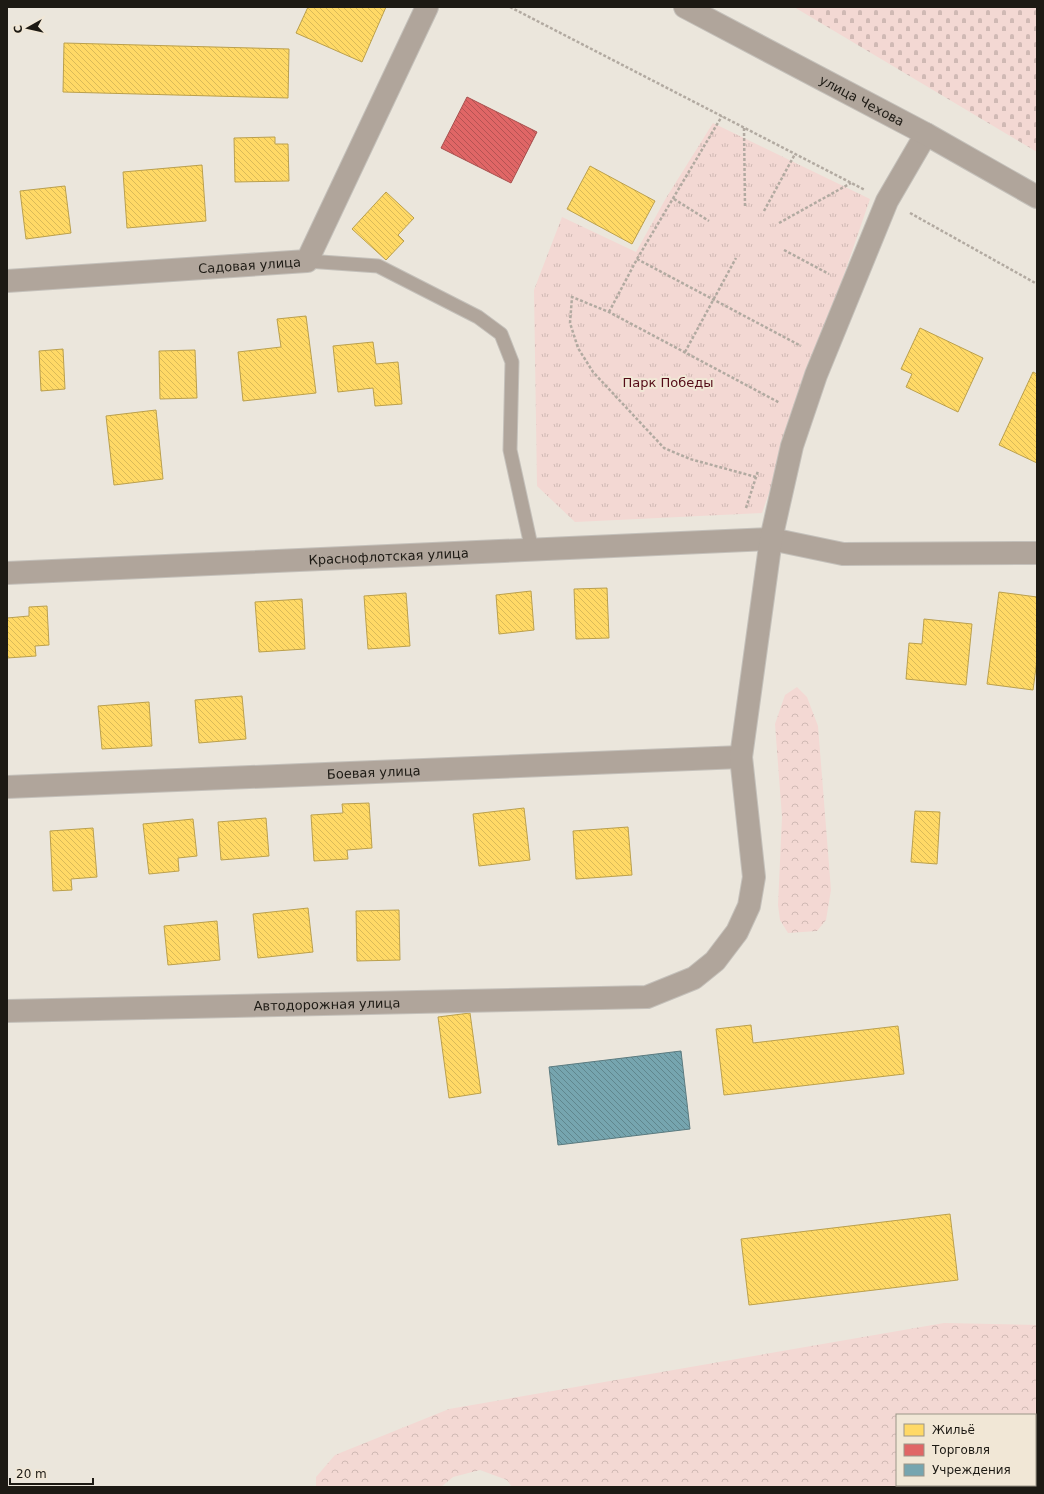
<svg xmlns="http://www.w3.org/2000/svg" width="1044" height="1494" font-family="'DejaVu Sans',sans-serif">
<defs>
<pattern id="forest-crowns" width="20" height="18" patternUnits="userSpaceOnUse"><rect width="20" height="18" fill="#f3d8d3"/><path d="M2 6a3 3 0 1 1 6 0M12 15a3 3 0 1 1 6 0" fill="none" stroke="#d0b9b4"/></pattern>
<pattern id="cemetery-stones" width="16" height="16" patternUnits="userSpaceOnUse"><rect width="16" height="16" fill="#f3d8d3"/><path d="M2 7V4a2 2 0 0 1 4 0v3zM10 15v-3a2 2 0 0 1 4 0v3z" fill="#d0b9b4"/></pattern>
<pattern id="park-tufts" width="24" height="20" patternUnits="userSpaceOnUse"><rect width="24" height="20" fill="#f3d8d3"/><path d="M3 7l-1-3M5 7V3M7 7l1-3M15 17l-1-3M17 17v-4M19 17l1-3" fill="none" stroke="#d0b9b4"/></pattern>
<pattern id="homes-back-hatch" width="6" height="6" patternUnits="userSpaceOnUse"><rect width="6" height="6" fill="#ffd966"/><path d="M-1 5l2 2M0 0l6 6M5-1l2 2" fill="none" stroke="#daba58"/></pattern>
<pattern id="shops-back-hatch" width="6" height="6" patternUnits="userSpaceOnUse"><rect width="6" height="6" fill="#e06666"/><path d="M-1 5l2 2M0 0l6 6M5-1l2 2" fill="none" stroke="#b55353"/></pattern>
<pattern id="public-back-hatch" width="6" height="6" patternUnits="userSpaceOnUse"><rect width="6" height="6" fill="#76a5af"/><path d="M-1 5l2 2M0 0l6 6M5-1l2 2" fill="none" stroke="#60868d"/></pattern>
</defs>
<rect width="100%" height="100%" fill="#ebe6dc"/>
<path fill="url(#forest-crowns)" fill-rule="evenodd" d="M797 687 807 697 818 726 831 890 826 920 817 931 788 933 780 920 778 905 782 817 775 724 785 695Z
M944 1323 1037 1325V1487H512L507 1480 480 1470 453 1477 441 1487H316V1477L335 1455 449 1409ZM897 1415H1035V1485H897Z"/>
<path fill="url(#cemetery-stones)" d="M794 7H1037V152Z"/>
<path fill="url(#park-tufts)" d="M713 123 870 199 762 513 575 522 537 486 534 290 562 217 636 252 666 198Z"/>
<path fill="url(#homes-back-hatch)" stroke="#bba04d" d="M308 7H386L362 62 296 33Z
M64 43 289 49 288 98 63 92Z
M275 137V144H288L289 181 235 182 234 138Z
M202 165 206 221 127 228 123 172Z
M590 166 655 201 632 244 567 209Z
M65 186 71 233 26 239 20 191Z
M386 192 414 218 398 235 404 241 386 260 352 229Z
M306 316 316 393 243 401 238 352 281 347 277 319Z
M920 328 983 358 958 412 906 387 912 374 901 369Z
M373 342 376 364 398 362 402 404 375 406 373 388 338 392 333 346Z
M63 349 65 389 41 391 39 351Z
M195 350 197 398 160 399 159 351Z
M1033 372 1037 374V463L999 445Z
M156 410 163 479 114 485 106 416Z
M607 588 609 638 576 639 574 589Z
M531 591 534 630 499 634 496 595Z
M999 592 1037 597V660L1033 690 987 684Z
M406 593 410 646 368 649 364 596Z
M302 599 305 649 259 652 255 602Z
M47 606 49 645 35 646 36 656 7 658V618L29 616V607Z
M924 619 972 624 966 685 906 679 909 643 922 644Z
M242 696 246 739 199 743 195 700Z
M149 702 152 746 102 749 98 706Z
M369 803 372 848 347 850 348 859 314 861 311 815 343 813 342 804Z
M524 808 530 860 479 866 473 814Z
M915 811 940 812 937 864 911 862Z
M266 818 269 856 221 860 218 822Z
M193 819 197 856 178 858 179 871 149 874 143 824Z
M628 827 632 875 576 879 573 831Z
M93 828 97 877 71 879 72 890 53 891 50 831Z
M308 908 313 952 258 958 253 914Z
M399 910 400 960 357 961 356 911Z
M217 921 220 960 168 965 164 926Z
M470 1013 481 1093 449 1098 438 1017Z
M751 1025 753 1043 898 1026 904 1074 724 1095 716 1029Z
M950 1214 958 1280 749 1305 741 1239Z"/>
<path fill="url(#shops-back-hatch)" stroke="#a64f4d" d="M467 97 537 132 511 183 441 148Z"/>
<path fill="url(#public-back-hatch)" stroke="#5b7b80" d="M681 1051 690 1129 558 1145 549 1067Z"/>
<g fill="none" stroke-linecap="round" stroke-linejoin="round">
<g stroke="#c4c0ba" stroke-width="15">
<path id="service" d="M307 261 378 266 478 317 501 334 512 362 510 450 532 550"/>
</g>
<g stroke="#c4c0ba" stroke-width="24">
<g id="minor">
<path id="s1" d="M7 281 307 261 427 7"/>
<path id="s2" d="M7 573 771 539 843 554 1037 553"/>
<path id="s3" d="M7 787 741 757"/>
<path id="s4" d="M7 1011 647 997 694 978 715 961 737 932 749 906 754 877 741 757 771 539 792 446 816 375 887 201 926 134"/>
</g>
</g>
<g stroke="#c4c0ba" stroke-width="24">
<g id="tertiary">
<path id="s5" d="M685 7 926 134 1037 197"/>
</g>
</g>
<path stroke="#b2aaa1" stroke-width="2.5" stroke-dasharray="3 2" stroke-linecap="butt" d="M510 7 865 190
M744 128 745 207
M674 199 709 221
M764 211 795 154
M910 213 1037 284
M779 223 851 183
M784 250 829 274
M637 259 801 346
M609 312 637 259 722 116
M685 352 736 258
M756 477 690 459 664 448 593 372 578 348 570 323 572 297 609 312 780 403
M746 508 758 471"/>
<use href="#service" stroke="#b0a59b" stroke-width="13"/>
<use href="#minor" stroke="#b0a59b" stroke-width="22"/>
<use href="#tertiary" stroke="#b0a59b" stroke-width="22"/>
</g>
<g text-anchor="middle" stroke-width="4" stroke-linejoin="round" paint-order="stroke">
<g font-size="13" fill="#1d1a14" stroke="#f1e7d6">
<text dy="5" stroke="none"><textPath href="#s5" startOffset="200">улица Чехова</textPath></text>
<text dy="5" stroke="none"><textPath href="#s1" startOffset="243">Садовая улица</textPath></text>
<text dy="5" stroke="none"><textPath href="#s2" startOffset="382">Краснофлотская улица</textPath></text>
<text dy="5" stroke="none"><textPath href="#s3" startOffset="367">Боевая улица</textPath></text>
<text dy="5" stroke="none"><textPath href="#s4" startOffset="320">Автодорожная улица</textPath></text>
</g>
<g font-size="13" fill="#540c17" stroke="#f1e7d6">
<text x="668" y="387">Парк Победы</text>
</g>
</g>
<rect width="1044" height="1494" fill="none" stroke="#1d1a14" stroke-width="16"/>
<rect x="896" y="1414" width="140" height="72" fill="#f1e7d6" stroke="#9c9588"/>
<rect x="904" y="1424" width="20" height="12" fill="#ffd966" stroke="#9c9588"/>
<text x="932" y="1434" font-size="12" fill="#1d1a14">Жильё</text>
<rect x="904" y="1444" width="20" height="12" fill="#e06666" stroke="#9c9588"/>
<text x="932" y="1454" font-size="12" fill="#1d1a14">Торговля</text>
<rect x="904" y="1464" width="20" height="12" fill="#76a5af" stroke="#9c9588"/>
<text x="932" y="1474" font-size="12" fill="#1d1a14">Учреждения</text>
<g transform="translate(28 28) rotate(262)" stroke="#f1e7d6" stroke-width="3" paint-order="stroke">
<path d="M0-3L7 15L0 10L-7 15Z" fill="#1d1a14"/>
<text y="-6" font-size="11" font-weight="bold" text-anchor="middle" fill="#1d1a14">С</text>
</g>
<path d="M10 1478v6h83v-6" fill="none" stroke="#1d1a14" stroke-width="2"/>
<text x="16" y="1478" font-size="12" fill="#1d1a14" stroke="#f1e7d6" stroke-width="3" paint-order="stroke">20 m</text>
</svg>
